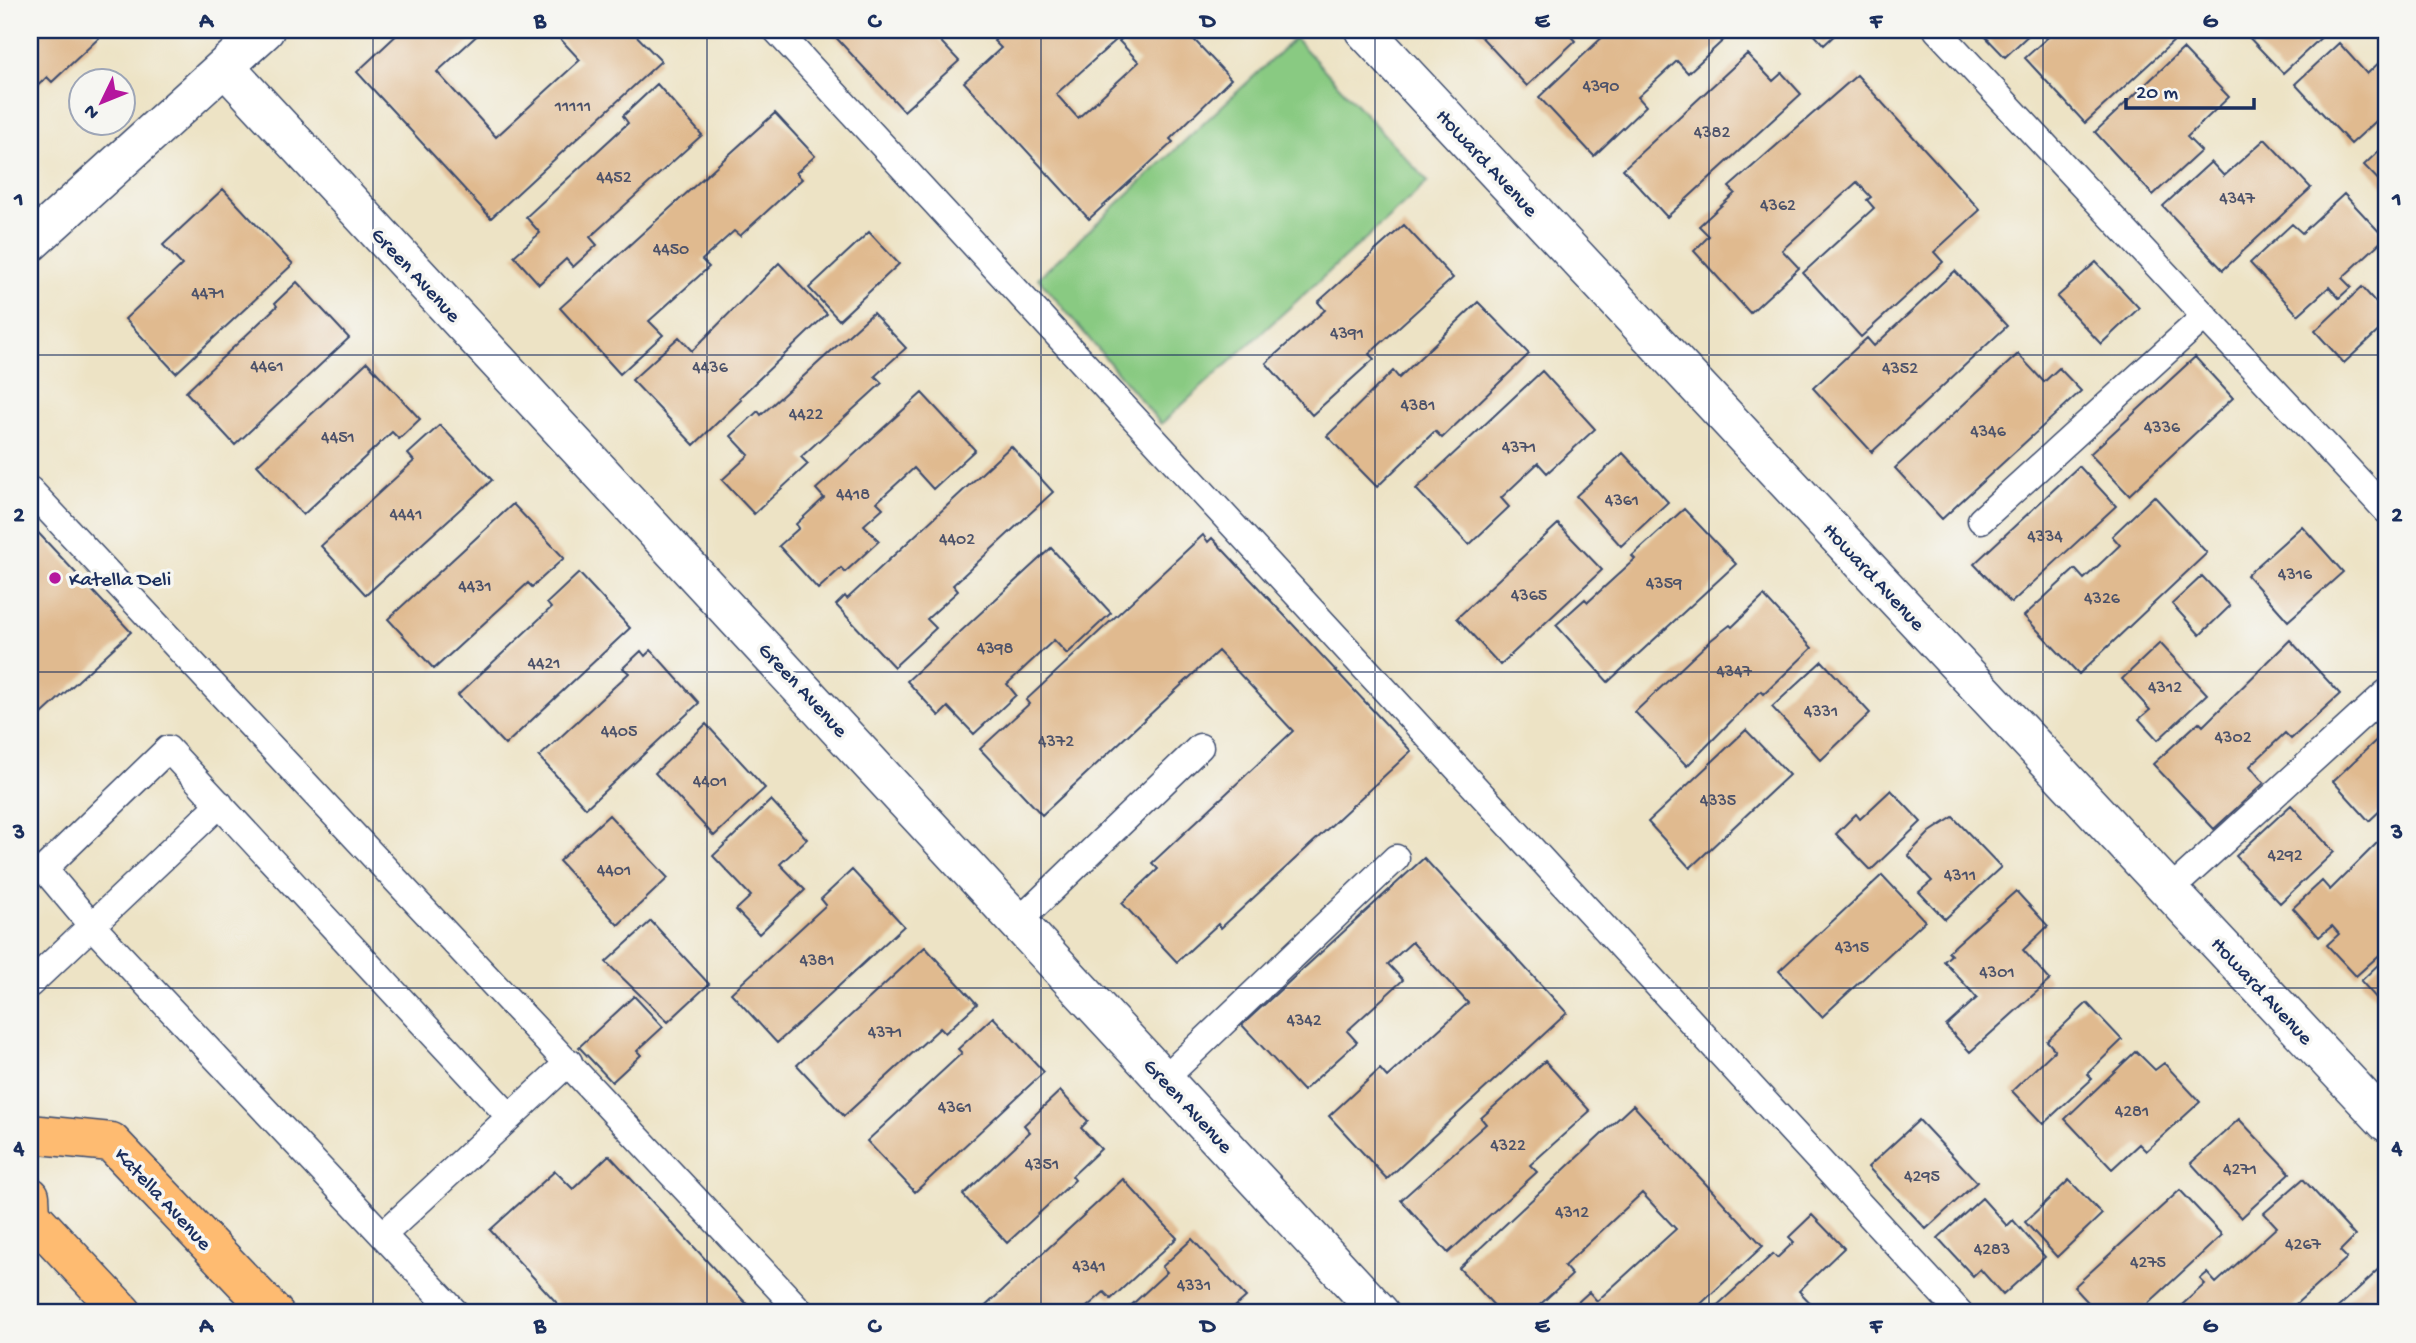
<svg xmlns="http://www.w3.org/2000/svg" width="2416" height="1343" font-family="'Gochi Hand',sans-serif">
<rect width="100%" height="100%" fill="#f6f6f2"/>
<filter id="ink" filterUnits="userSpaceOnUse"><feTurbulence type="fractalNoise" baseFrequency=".0143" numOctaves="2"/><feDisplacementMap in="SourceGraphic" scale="14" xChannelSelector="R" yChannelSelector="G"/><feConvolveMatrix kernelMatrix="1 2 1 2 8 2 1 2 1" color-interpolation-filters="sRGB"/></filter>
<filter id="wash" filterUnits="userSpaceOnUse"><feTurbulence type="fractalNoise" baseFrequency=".00686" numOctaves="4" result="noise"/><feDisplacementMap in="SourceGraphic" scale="28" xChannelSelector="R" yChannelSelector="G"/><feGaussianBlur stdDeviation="1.57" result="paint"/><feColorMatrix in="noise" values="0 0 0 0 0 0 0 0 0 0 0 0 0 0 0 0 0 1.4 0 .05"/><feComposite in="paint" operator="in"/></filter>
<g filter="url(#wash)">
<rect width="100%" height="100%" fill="#ede3c5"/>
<path fill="#89ca82" stroke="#527c70" stroke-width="2" d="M1295 38 1428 182 1161 424 1038 278Z"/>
<g id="blocks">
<path fill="#e0ba8f" d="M30 30H92L99 38 52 82 47 77 30 93Z
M402 30H483L437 72 496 137 580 60 552 30H631L661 61 491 218 357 72Z
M829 30H930L959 61 904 111Z
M1005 30 1125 32 1056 94 1078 118 1139 62 1119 41 1132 30H1185L1231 79 1170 139 1173 142 1089 219 964 82 1001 48 994 41Z
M1475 30H1565L1575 41 1527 86Z
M1610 30H1726L1730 34 1688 73 1677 61 1638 97 1646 106 1594 156 1539 97Z
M1810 30H1840L1824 45Z
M1979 30H2034L2005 57Z
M2056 30H2166L2175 40 2085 123 2025 58Z
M2242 30H2323L2326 33 2283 73Z
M2339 43 2367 74 2386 56V112L2351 144 2295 84Z
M2183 49 2229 97 2187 137 2201 151 2153 195 2095 132Z
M1747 54 1773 81 1782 73 1801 94 1667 217 1623 169Z
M1857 75 1980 210 1934 252 1943 262 1861 337 1803 273 1874 208 1867 200 1871 197 1857 182 1782 250 1799 268 1750 313 1694 251 1709 236 1699 226 1735 193 1729 187Z
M657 84 702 135 590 237 597 245 573 267 566 259 539 284 514 256 540 233 526 217 628 123 623 116Z
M775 113 815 156 796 173 802 179 740 236 734 231 702 260 709 267 649 321 663 335 620 374 560 308Z
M2265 139 2311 188 2223 270 2163 206 2211 162 2224 176Z
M2386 144V188L2364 165Z
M223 189 293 264 176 373 125 319 182 265 163 245Z
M2344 194 2385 238 2342 278 2351 287 2339 298 2329 287 2298 315 2250 263 2292 224 2302 233Z
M1404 225 1453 278 1369 354 1374 359 1312 415 1266 363 1325 310 1318 302Z
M869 232 899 264 839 320 809 288Z
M2096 262 2139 308 2101 344 2057 297Z
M779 263 827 314 739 398 741 400 694 445 632 380 679 337 692 351Z
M1955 271 2007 326 1872 452 1813 388 1867 338 1874 346Z
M297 282 349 338 235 445 186 392 277 306 275 303Z
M2362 287 2386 314V324L2344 363 2315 331Z
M1478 302 1529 354 1442 438 1435 431 1377 487 1327 436 1393 371 1399 378Z
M873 313 906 348 875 376 882 383 801 457 808 464 754 514 722 480 749 455 731 436 758 411 761 415Z
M2018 354 2044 382 2059 368 2081 391 1942 519 1895 468Z
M2195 357 2233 398 2129 495 2090 454Z
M367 362 420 419 399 439 392 432 303 515 257 465Z
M1542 371 1595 429 1547 473 1538 463 1501 498 1509 507 1469 545 1416 489Z
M922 393 975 450 933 489 914 468 877 502 883 508 864 525 879 541 845 572 841 568 818 589 779 546 799 528 796 524 824 498 816 489Z
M440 425 492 480 366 595 321 546 414 461 408 454Z
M1011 446 1053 492 953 585 958 591 927 619 936 628 894 667 836 605 845 596 847 599Z
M1623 453 1668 502 1621 546 1576 496Z
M2079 466 2116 506 2011 603 1974 564Z
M2154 496 2207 553 2079 674 2024 616 2075 569 2084 579 2120 545 2112 536Z
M513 504 564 558 532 587 528 583 434 669 388 619Z
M1684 509 1736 564 1608 682 1556 625 1585 599 1588 602 1635 559 1632 556Z
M30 524 131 632 30 725Z
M1558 524 1602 570 1500 665 1457 618Z
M2302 526 2343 572 2288 621 2247 575Z
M1203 535 1208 542 1212 538 1411 751 1221 928 1218 924 1177 962 1122 903 1158 869 1152 863 1293 731 1218 651 1042 815 980 749 1029 704 1026 700Z
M1051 548 1111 613 1067 654 1054 640 1007 684 1016 695 974 734 948 707 939 716 907 681Z
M579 573 630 628 505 745 458 695 551 608 547 603Z
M2202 576 2230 606 2200 635 2172 604Z
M1764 596 1812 648 1764 694 1761 691 1687 766 1635 712 1711 640 1730 625 1732 627Z
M2290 640 2340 694 2291 739 2285 733 2250 766 2264 783 2214 829 2153 764 2199 722 2203 726Z
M2160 643 2207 694 2158 740 2139 719 2150 710 2122 679Z
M651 650 699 703 586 808 539 757 629 673 623 668 641 651 645 656Z
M1822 661 1870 713 1821 760 1772 707Z
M706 724 765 788 714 836 655 773Z
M1746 730 1789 775 1690 868 1648 822Z
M2386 731V805L2369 821 2333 781Z
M1891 790 1921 822 1871 870 1836 834 1856 814 1860 819Z
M771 800 807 839 780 864 805 890 759 934 736 910 751 896 713 856Z
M2291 805 2334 852 2280 903 2236 856Z
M609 815 668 878 618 925 559 861Z
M1953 817 2001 867 1945 919 1919 892 1932 881 1908 855 1930 832Z
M2386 834V949L2356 976 2327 945 2339 934 2332 926 2319 937 2293 908 2322 881 2330 890Z
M1424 858 1567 1013 1387 1179 1329 1116 1380 1069 1387 1077 1468 1003 1412 942 1388 964 1403 980 1347 1031 1357 1042 1303 1091 1242 1025Z
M852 870 904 926 777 1043 731 993 826 905 821 899Z
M1882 875 1925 921 1822 1017 1779 971Z
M2016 891 2048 926 2023 950 2050 980 1970 1052 1946 1026 1977 998 1944 961 1951 955 1948 952Z
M651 921 709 984 668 1022 606 962Z
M925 947 977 1004 945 1033 940 1028 844 1116 797 1065Z
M2386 957V1009L2361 981Z
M634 996 663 1027 637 1051 641 1055 612 1082 579 1047Z
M2087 1003 2122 1040 2087 1074 2092 1079 2043 1124 2012 1091 2055 1050 2047 1041Z
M993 1017 1044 1072 915 1192 867 1141 962 1053 958 1049Z
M2136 1051 2155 1070 2164 1063 2200 1102 2146 1151 2139 1144 2112 1169 2065 1119Z
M1545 1061 1590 1111 1530 1165 1537 1172 1448 1253 1401 1200 1486 1124 1481 1118Z
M1060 1091 1088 1121 1081 1128 1101 1149 1072 1176 1075 1180 1007 1243 963 1195 1030 1132 1024 1125Z
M1633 1105 1763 1246 1691 1313H1566L1589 1292 1597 1301 1676 1229 1642 1193 1564 1266 1572 1275 1531 1313H1501L1459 1268Z
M2239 1119 2290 1173 2241 1218 2191 1163Z
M1919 1120 1977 1182 1926 1229 1868 1167Z
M609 1155 755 1313H566L490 1230 555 1171 573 1189Z
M1123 1179 1177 1238 1111 1299 1104 1292 1080 1313H978Z
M2303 1179 2355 1236 2340 1251 2347 1258 2286 1313H2173L2205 1284 2200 1279 2207 1273 2216 1283 2277 1227 2264 1213Z
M2069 1180 2102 1214 2057 1257 2025 1222Z
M2180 1190 2222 1235 2138 1313H2098L2074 1287Z
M1982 1198 2007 1226 2013 1220 2045 1257 2003 1295 1980 1269 1973 1276 1938 1238Z
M1812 1215 1844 1248 1799 1291 1820 1313H1709L1773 1254 1777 1258 1794 1242 1789 1237Z
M1192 1239 1246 1297 1228 1313H1123L1167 1272 1162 1267Z
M2386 1263V1313H2332Z"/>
</g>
</g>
<g filter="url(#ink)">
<use href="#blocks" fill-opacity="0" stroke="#3a4a6d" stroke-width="2"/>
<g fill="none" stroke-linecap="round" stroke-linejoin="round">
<g stroke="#3a4a6d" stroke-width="29">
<path id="service" d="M776 30 1960 1313
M1937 30 2386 510
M30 490 802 1313
M1981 520 2205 316
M2170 890 2386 693
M1019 921 1200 747
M30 984 220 804
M1164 1079 1396 858
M383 1235 569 1062
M456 1313 92 926 44 869 168 749 510 1117"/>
</g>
<g stroke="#3a4a6d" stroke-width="41">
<path id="minor" d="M1364 30 2386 1122
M225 67 1380 1313"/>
</g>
<g stroke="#3a4a6d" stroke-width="41">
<path id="tertiary" d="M30 243 265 30"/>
</g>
<g stroke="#3a4a6d" stroke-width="41">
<path id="primary" d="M30 1134 111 1142 274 1313
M30 1196 31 1215 123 1313"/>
</g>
<use href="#service" stroke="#fff" stroke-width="26"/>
<use href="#minor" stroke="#fff" stroke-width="38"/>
<use href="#tertiary" stroke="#fff" stroke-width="38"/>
<use href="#primary" stroke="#febb71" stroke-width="38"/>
</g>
</g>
<path fill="none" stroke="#1b2f5e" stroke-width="2" stroke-opacity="0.55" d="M373 30V1313M707 30V1313M1041 30V1313M1375 30V1313M1709 30V1313M2043 30V1313M30 355H2386M30 672H2386M30 988H2386"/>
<circle fill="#b5179e" stroke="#f6f6f2" stroke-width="2.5" cx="55" cy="578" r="7"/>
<g text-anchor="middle" stroke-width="7" stroke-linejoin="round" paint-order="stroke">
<g font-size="18" fill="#4c526a">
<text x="1601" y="91">4390</text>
<text x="573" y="111">11111</text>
<text x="1712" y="137">4382</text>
<text x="614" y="182">4452</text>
<text x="2237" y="203">4347</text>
<text x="1778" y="210">4362</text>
<text x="671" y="254">4450</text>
<text x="208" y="298">4471</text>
<text x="1347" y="338">4391</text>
<text x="267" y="371">4461</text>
<text x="710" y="372">4436</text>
<text x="1900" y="373">4352</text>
<text x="1418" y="410">4381</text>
<text x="806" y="419">4422</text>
<text x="2162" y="432">4336</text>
<text x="1988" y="436">4346</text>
<text x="338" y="442">4451</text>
<text x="1519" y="452">4371</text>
<text x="853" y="499">4418</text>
<text x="1622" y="505">4361</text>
<text x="406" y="519">4441</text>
<text x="2045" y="541">4334</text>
<text x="957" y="544">4402</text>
<text x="2295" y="579">4316</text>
<text x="1664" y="588">4359</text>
<text x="475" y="591">4431</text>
<text x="1529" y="600">4365</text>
<text x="2102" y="603">4326</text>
<text x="995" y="653">4398</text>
<text x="544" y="668">4421</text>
<text x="1734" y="676">4347</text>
<text x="2165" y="692">4312</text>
<text x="1821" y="716">4331</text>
<text x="619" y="736">4405</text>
<text x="2233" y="742">4302</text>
<text x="1056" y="746">4372</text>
<text x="710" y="786">4401</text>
<text x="1718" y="805">4335</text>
<text x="2285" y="860">4292</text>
<text x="614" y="875">4401</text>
<text x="1960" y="880">4311</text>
<text x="1852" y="952">4315</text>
<text x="817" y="965">4381</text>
<text x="1997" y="977">4301</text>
<text x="1304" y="1025">4342</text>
<text x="885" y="1037">4371</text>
<text x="955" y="1112">4361</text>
<text x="2132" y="1116">4281</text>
<text x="1508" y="1150">4322</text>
<text x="1042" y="1169">4351</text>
<text x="2240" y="1174">4271</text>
<text x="1922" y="1181">4295</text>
<text x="1572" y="1217">4312</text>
<text x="2303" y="1249">4267</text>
<text x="1992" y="1254">4283</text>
<text x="2148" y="1267">4275</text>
<text x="1089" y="1271">4341</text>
<text x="1194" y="1290">4331</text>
</g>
<g font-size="21" fill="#1b2f5e" stroke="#f6f6f2">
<text transform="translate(1488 162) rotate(47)" y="7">Howard Avenue</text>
<text transform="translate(417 274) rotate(47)" y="7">Green Avenue</text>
<text transform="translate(1875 576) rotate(47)" y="7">Howard Avenue</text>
<text transform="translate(804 689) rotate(47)" y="7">Green Avenue</text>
<text transform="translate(2263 990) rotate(47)" y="7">Howard Avenue</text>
<text transform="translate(1189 1105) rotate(47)" y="7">Green Avenue</text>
<text transform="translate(164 1198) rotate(47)" y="7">Katella Avenue</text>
</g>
<g font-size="21" fill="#1b2f5e" stroke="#f6f6f2" text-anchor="start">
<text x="69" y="585">Katella Deli</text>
</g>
</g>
<rect width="2416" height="1343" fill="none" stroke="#f6f6f2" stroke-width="77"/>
<g transform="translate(102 102) rotate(227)"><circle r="33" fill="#f6f6f2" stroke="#9ea6b7" stroke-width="2"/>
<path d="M0-5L12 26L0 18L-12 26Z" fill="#b5179e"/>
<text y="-10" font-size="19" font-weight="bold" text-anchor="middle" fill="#1b2f5e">N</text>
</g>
<path d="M2126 98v10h128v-10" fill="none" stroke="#1b2f5e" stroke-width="3.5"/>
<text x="2136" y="98" font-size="21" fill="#1b2f5e" stroke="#f6f6f2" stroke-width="5" paint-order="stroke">20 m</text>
<rect x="38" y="38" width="2340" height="1266" fill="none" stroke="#1b2f5e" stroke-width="2.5"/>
<g font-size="23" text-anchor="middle" font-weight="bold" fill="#1b2f5e">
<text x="206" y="27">A</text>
<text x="540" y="27">B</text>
<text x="874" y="27">C</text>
<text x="1208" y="27">D</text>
<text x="1542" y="27">E</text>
<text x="1876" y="27">F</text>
<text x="2210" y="27">G</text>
<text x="19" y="205">1</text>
<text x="2397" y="205">1</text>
<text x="19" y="521">2</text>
<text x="2397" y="521">2</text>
<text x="19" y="838">3</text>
<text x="2397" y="838">3</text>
<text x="19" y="1154">4</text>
<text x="2397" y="1154">4</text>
<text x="206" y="1332">A</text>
<text x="540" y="1332">B</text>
<text x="874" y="1332">C</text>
<text x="1208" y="1332">D</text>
<text x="1542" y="1332">E</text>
<text x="1876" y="1332">F</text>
<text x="2210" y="1332">G</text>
</g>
</svg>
